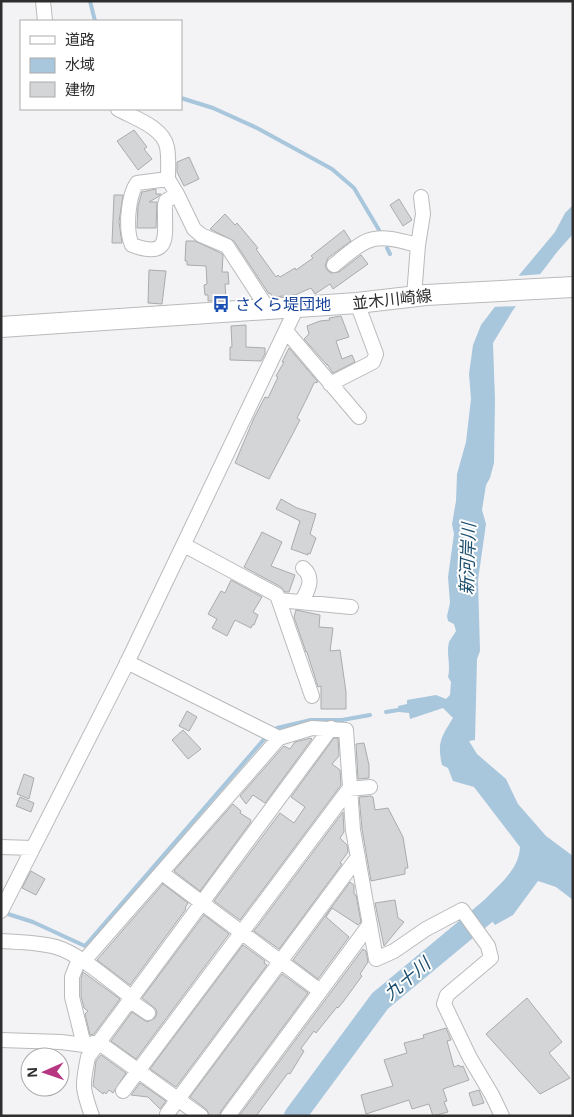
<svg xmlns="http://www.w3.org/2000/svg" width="574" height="1117" font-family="Helvetica,'Noto Sans JP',sans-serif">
<rect width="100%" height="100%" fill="#f3f3f5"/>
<path fill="#a8c6dc" d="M573 205V234L557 252 513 310 493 343 495 400 494 463 490 478 486 485 482 510 486 524 478 580 480 651 477 659 475 740 469 741 477 754 506 779 518 804 546 836 573 856V900L556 887 538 881 513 915 495 925 480 905C495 887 519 872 520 847L474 787 453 781 448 768 442 765C437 743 441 737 453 718L443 708 410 719 409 713 399 712 398 706 407 704V700L436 695 446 699 450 695 451 682 448 677C451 665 446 654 449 642 451 638 454 635 456 631L454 624 448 621 447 616 450 603 448 577 454 534 452 524 456 501 457 474 466 442 471 399 469 374 473 345 481 325 520 274 555 232 565 213Z"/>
<path fill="#f3f3f5" d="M543 274 519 306 491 307 516 276Z"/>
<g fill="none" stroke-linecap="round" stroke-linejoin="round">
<path stroke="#a8c6dc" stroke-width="4" d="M90 1 95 21
M181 98 213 108 257 128 332 169 354 188 379 230
M387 248 390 254
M386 712 404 709
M277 728 311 720H342L370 715
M8 914 33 922 85 946 266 737"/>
<path stroke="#a8c6dc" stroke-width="22" d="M295 1116 380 1001 510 893"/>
</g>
<path fill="#d4d5d6" stroke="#aaabac" d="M134 130 147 147 144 149 152 159 138 170 117 141Z
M189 157 199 179 184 186 177 172V162Z
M156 189V194H161L158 197 149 202H157L156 228H137L138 206 142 192Z
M114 195H123L119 222 122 243H112Z
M399 199 412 220 403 226 390 205Z
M225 214 235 225 237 223 258 248 256 249 276 277 278 275 280 277 295 268 296 270 313 258 311 256 344 230 351 241 328 258 325 266 327 270 331 273 339 272 361 255 368 264 333 289 330 284 315 294 311 288 295 295 273 297 270 293 269 294 234 241 210 229Z
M186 241H195L221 253 223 255 222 272H228L229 284H225L226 300 208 301V295H205L204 285 207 284 206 266 187 265V261H185Z
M149 270 166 271 162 304 148 303Z
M341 316 349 337 336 341 342 359 352 355 355 362 333 373 327 364V365L304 339 309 334 307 326 320 321 330 320 329 318Z
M246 325V347L265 348V354L261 361 230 360V347H232L231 326Z
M289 348 318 382 314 383 307 398 297 418 300 420 269 479 235 463 254 418 265 397 268 398 278 377 276 376 284 362H282Z
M281 499 297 508 316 514 310 534 316 538 310 554 308 553V555L291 549 300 521 276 509Z
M262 532 282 542 271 566 295 575 289 592H285L281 587 244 567Z
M231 580 262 597 253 612 258 615 254 625H252L251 628 235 620 227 636 212 628 217 619 208 614 221 591 225 593Z
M296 610 320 615 319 627 333 628 330 651 340 650 346 692V709H321V686L318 687 307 652H306L294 617Z
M187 711 197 717 189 731 179 726Z
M183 730 201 749 188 759 172 740Z
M311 738 312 739 265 803 253 795 246 804 240 796 284 746 290 749 295 742Z
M334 738H338L339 756 332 764 340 770 341 785 240 920 214 901 280 813 294 823 305 807 291 797Z
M364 743 369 765V778L358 779 356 744Z
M24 774 34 778 29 799 17 794Z
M371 796 373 797 375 810 388 808 403 837 408 868H405V874L371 881 362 829 359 797Z
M20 797 34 803 31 812 16 806Z
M233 804 241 811 240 813 251 820 250 823 200 891 174 871Z
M343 812 344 832 340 838 347 845 348 852 340 863 342 864 279 949 254 931Z
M31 871 45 879 36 895 22 888Z
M350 882 354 885V894L356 895 361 922 358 925 332 908 326 917 349 937 318 979 293 960Z
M163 884 188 903 185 908 186 909 130 985 97 960Z
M395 900 398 918 404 922 384 946 375 903Z
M204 915 229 934 136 1059 111 1041 132 1012 147 1022 155 1018 157 1013 156 1009 142 998Z
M243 945 265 961 264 963 267 965 176 1087 150 1069Z
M363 949 366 951 368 962 360 974 362 976 343 1002 338 1008 337 1007 316 1033 314 1031 302 1047 301 1049 304 1051 290 1074 288 1073 256 1116H239Z
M83 972 120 999 94 1034 90 1035 85 1014 88 1011 84 1008 81 996V979Z
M282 974 308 993 221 1111 219 1116H210L206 1109 190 1097Z
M527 998 562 1042 549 1053 570 1078 540 1094 486 1034Z
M446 1028 451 1040 447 1041 454 1067 459 1065 460 1067 463 1066 469 1080 443 1089 447 1101 444 1102 448 1112 433 1116 429 1104 412 1109 409 1100 366 1114 361 1095 393 1086 384 1060 407 1053 404 1043 424 1038 423 1035Z
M101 1055 126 1073 113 1093 109 1090 106 1094 104 1092 103 1094 93 1086 96 1061Z
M140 1083 166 1101 160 1109 148 1097 131 1095Z
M479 1090 484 1103 473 1106 469 1093Z"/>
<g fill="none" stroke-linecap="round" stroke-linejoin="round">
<g stroke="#b9babb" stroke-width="16">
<path id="street" d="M43 1 45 21
M118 109C134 118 163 127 167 147 169 157 168 168 168 179
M177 194 166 201 165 205C164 234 173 260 132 245 125 230 128 196 137 183L168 179 177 194 194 229 201 235 227 246 268 309
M334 265C345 257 360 241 374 239 388 236 404 242 418 245
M414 296 418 245 423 214 421 197
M286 331 359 417
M330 384 373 362 376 354 357 303
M184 545 277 595 312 696
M279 600 351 607
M301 602C308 591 315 578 303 568
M127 662 279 738
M1 847 33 848
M162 873 320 991
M1 911 125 667 297 307
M1 941C20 942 38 942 56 947 80 954 111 982 131 997
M79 959 72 977V997L84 1045
M83 962 279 738 312 728 346 730 353 830 376 959 394 951 426 929 462 910 488 946 491 958 447 995 444 1004 470 1058 492 1095 502 1116
M129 1000 148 1013
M1 1040 61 1042 84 1045 98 1042 201 1116
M123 1091 349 789 370 787
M167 1114 358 857
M92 1116C82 1088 82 1086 88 1057L331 728
M228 1116 370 924"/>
</g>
<g stroke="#b9babb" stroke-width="22">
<path id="secondary" d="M1 327 357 303 426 295 573 287"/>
</g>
<use href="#street" stroke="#fff" stroke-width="14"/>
<use href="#secondary" stroke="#fff" stroke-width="20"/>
</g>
<defs>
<g id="bus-bare" transform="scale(1.35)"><path d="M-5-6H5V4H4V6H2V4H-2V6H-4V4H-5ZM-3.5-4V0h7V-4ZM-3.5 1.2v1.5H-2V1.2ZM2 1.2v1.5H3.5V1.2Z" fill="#1a4fb4" stroke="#fff" stroke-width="2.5" paint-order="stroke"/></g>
</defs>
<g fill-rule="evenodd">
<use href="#bus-bare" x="221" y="304"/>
</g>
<g text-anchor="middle" stroke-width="4" stroke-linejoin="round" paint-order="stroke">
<g font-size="16" fill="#2e2e2f" stroke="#fff">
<text transform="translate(392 299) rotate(-6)" y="6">並木川崎線</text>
</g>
<g font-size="16" fill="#164399" stroke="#fff" text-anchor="start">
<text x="235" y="310">さくら堤団地</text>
</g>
<g font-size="18" font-style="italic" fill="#1b4e6d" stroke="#fff">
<text transform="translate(468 559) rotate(-88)" y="6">新河岸川</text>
<text transform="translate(407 979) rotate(-40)" y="6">九十川</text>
</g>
</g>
<rect width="574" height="1117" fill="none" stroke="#2e2e2f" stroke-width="5"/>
<rect x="20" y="20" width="162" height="90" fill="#ffffff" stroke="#ababac"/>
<rect x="30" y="36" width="25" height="8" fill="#ffffff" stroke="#ababac"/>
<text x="65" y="45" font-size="15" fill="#2e2e2f">道路</text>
<rect x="30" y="58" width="25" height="15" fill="#a8c6dc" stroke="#ababac"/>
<text x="65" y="70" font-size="15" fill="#2e2e2f">水域</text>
<rect x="30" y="82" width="25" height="15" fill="#d4d5d6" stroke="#ababac"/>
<text x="65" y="95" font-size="15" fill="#2e2e2f">建物</text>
<g transform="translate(45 1072) rotate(268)"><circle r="24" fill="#ffffff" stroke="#ababac"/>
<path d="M0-4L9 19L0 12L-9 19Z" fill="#b73681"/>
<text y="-8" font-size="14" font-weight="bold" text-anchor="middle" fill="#2e2e2f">N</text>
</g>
</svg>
